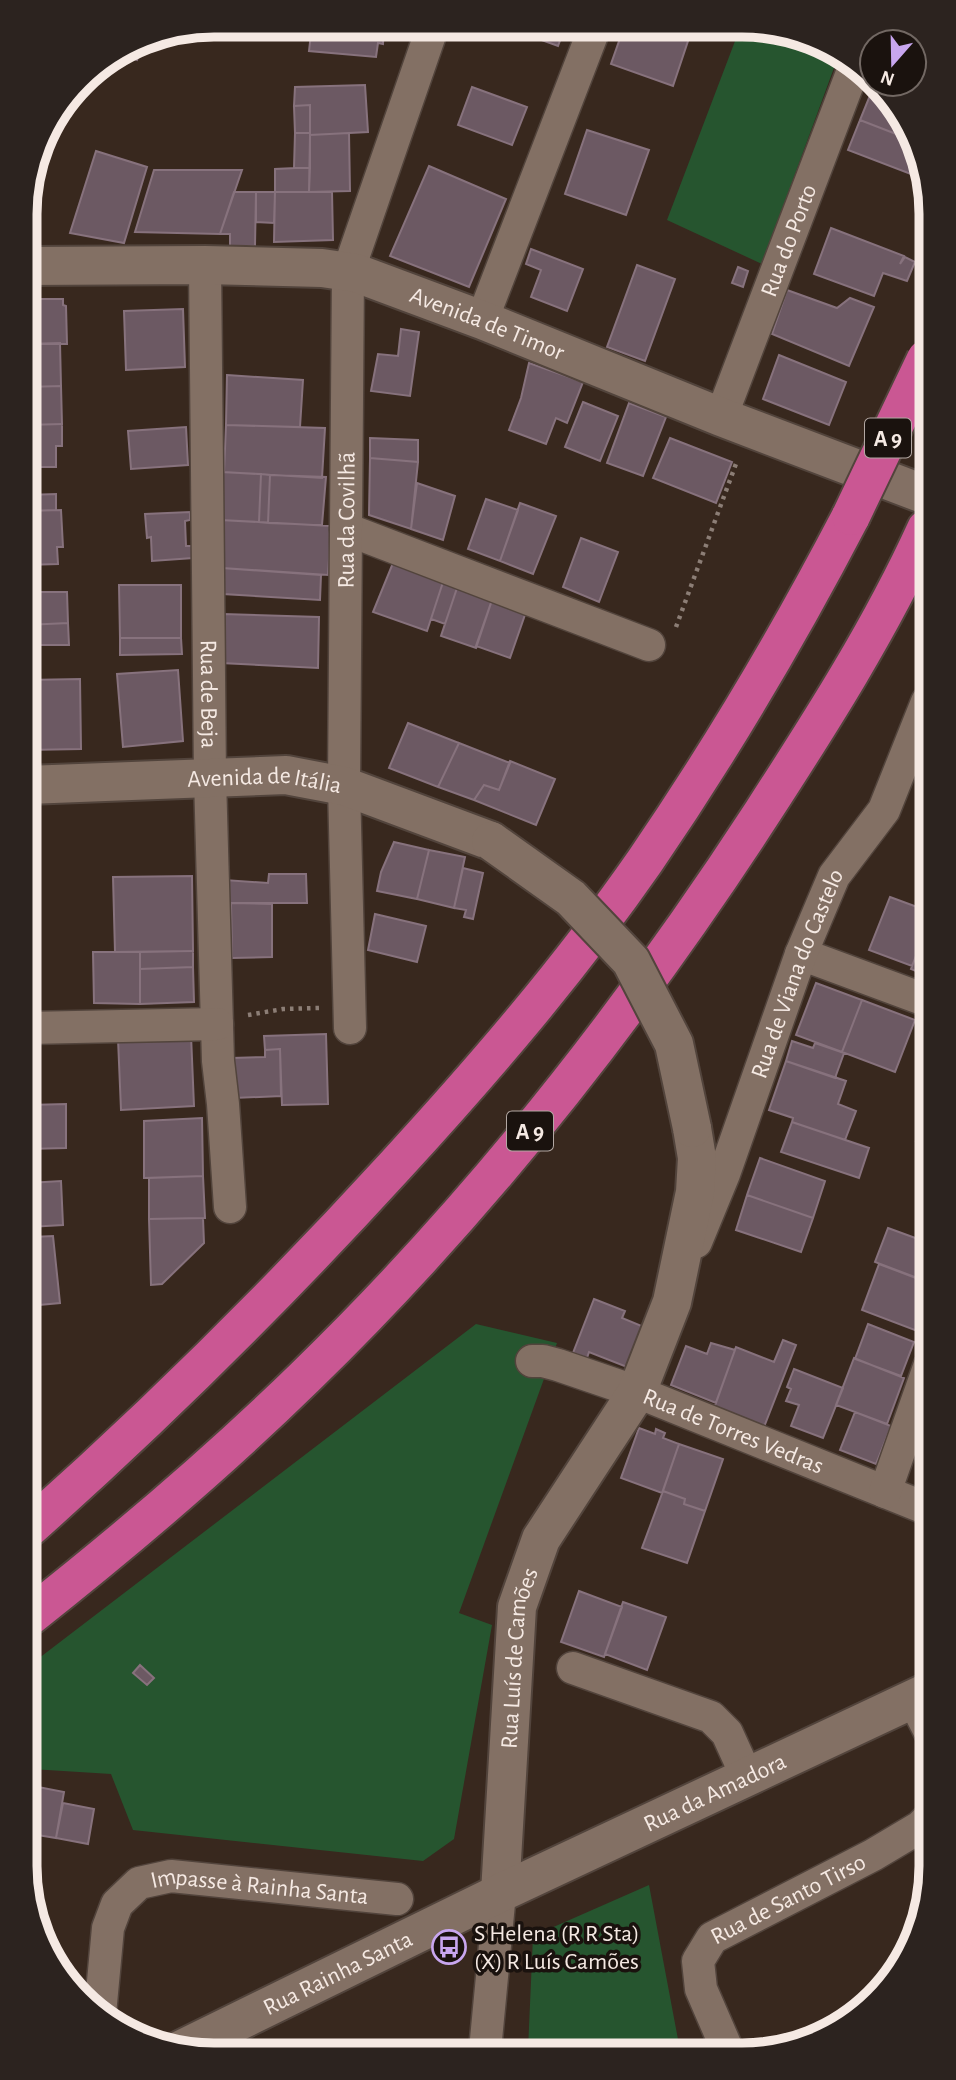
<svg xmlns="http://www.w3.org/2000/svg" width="956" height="2080" font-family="'Alegreya Sans',sans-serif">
<rect width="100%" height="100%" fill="#38281e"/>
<path fill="#26552f" d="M740 28H779L838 57 762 264 667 220Z
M476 1324 557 1343 459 1613 492 1625 454 1839 423 1861 133 1830 111 1774 31 1769 30 1665Z
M649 1885 680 2050H528L533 1936Z"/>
<path fill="#6c5963" stroke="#87727d" stroke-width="2" d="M312 25 384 26 383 44 378 43 376 57 309 51Z
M503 26 565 27 558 46Z
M624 27H667L690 35 673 86 611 64Z
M146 38 137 60 118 53 141 39Z
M365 85 368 132 310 135V105L294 106 295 87Z
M472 87 527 107 512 145 458 125Z
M871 93 884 97 909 139 860 120Z
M310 105V133H295L294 106Z
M860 120 909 139 917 152 914 161 921 164 916 176 848 150Z
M587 130 649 150 626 215 565 194Z
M295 133H310V168H294Z
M349 133 350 191 309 192 310 135Z
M96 151 147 167 124 243 70 233Z
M429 166 506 199 469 287 390 256Z
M296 168H310L309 192H275V169Z
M154 170H242L220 234 135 232Z
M234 192H256L255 246H230V234H220Z
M256 192H275L274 223 256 222Z
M275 192H332L333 240 274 242Z
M831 228 904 256 900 264 905 257 915 262 907 281 883 273 874 296 814 274Z
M531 249 583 269 567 311 531 297 541 270 526 264Z
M637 265 675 279 645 361 607 347Z
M738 267 748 271 743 287 732 283Z
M787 290 837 308 850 298 874 307 849 366 772 334Z
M25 299H63V305L66 306 67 344H25Z
M183 309 185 367 126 370 124 311Z
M401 329 419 332 410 396 371 391 378 354 398 356Z
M60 343 61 386 26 387 25 344Z
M779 355 846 382 829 425 763 399Z
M529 363 583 382 567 423 556 418 546 444 509 430 521 398Z
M227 375 303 380 300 427 226 425Z
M61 386 62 424 26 425V387Z
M583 402 618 416 600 461 565 447Z
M629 403 666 417 643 476 607 463Z
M62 424V446H56V467H26V425Z
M226 425 325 428 322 478 224 472Z
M186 427 188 465 131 469 128 431Z
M370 438 418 440V462L370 458Z
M670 438 732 462 716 503 653 478Z
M370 458 418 462 411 529 369 515Z
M220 472 261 474 259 522 220 520Z
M261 474 270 475 268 523 259 522Z
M270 475 326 477 322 525 268 523Z
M417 483 455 496 443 540 411 529Z
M56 494V510L26 511V495Z
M486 499 518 510 500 561 468 549Z
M520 503 556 516 533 574 500 561Z
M61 510 63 547H57L58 564 26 565V511Z
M190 512V520L185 521 186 546H192L193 558 152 561 151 537 147 538 145 514Z
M220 520 331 526 328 575 222 568Z
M581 538 618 552 599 602 563 587Z
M395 558 445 576 427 631 373 612Z
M222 568 321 575 320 600 223 594Z
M445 576 459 582 445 624 431 619Z
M459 582 494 594 476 648 441 636Z
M119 585H181V638H120Z
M26 592H67L68 623 26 625Z
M494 594 528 606 510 658 476 646Z
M223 614 319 617 318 668 221 663Z
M68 623 69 645H27L26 625Z
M120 638H181L182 654 120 655Z
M178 670 183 741 123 747 117 674Z
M80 679 81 749 27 750V680Z
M408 723 459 743 438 787 389 768Z
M459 743 510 763 499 790 484 785 474 800 438 787Z
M510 761 555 779 536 825 474 800 484 785 499 790Z
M394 842 429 850 417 899 377 891 381 872Z
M429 850 465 857 454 908 417 899Z
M463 868 483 873 473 919 464 917 466 910 454 908Z
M269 874H306L307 903H226L225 880 268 883Z
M192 876 193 951 115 952 113 877Z
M890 897 928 911V925L912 966 869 950Z
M231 903 272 904V957L232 958Z
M375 914 426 926 417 962 368 950Z
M928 925V976L911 969Z
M193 951V967L140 969V952Z
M93 952H140V1004L94 1003Z
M193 967 194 1002 140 1004V969Z
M816 983 862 1000 842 1052 796 1035Z
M862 1000 915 1020 895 1072 842 1052Z
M326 1034 328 1104 282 1105 280 1049 265 1050 264 1036Z
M191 1035 194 1106 121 1110 118 1039Z
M792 1041 813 1048 815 1043 844 1053 835 1078 786 1061Z
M280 1049 281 1096 234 1098 232 1058 265 1057V1050Z
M786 1061 846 1081 838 1104 856 1111 845 1140 792 1122 793 1118 769 1110Z
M66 1104V1148L28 1149V1105Z
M202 1118 203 1176 144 1178V1121Z
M925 1118 928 1119V1146L916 1141Z
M792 1122 869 1148 859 1178 781 1152Z
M760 1158 825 1181 813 1218 747 1195Z
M203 1176 205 1218 149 1219V1178Z
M61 1181 63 1225 29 1227 28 1183Z
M747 1195 813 1218 801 1252 736 1230Z
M203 1218 204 1243 162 1284 151 1285 149 1219Z
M888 1228 929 1243 928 1282 875 1262Z
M53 1236 60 1303 29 1306V1248H33L32 1237Z
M879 1264 929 1283V1307L920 1332 862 1310Z
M594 1299 625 1311 622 1318 644 1327 627 1367 589 1352 587 1358 573 1353Z
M868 1324 914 1342 901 1376 855 1359Z
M783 1340 796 1345 764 1427 714 1408 736 1347 774 1362Z
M711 1343 735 1350 716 1403 671 1385 686 1346 707 1354Z
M854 1358 904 1378 887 1424 836 1405Z
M794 1369 843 1388 823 1438 791 1426 799 1405 786 1401 791 1389 787 1387Z
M855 1412 891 1426 876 1464 840 1450Z
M639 1428 655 1434 656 1429 665 1433 663 1438 679 1444 662 1493 621 1478Z
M929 1438 930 1484 917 1479Z
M679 1444 723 1459 705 1511 684 1504 685 1499 663 1491Z
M663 1491 685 1499 684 1504 705 1511 687 1563 642 1548Z
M579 1591 622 1607 604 1657 561 1642Z
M623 1602 666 1617 647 1670 605 1654Z
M140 1665 154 1678 147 1685 133 1673Z
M33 1786 64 1792 56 1838 31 1834V1789L33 1790Z
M63 1803 94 1809 88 1844 56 1838Z
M31 1903 40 1905 38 1928 31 1916Z"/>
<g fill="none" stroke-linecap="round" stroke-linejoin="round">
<g stroke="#52443c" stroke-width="35">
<g id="minor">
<path id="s1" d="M205 265 210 778 218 1061 223 1104 230 1207"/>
<path d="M482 320 595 27"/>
<path id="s2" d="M721 417 855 65"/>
<path d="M346 529 649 645"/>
<path d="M801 954 928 1001"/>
<path d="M28 1028 217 1024"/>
<path id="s3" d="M350 1028 344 786 348 272 433 26"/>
<path id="s4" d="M696 1242 724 1174 801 954 834 876 884 810 927 702"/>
<path id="s5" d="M532 1361H543L558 1365 637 1392 930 1510"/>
<path d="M885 1492 929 1367"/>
<path d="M573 1668 711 1717 727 1733 747 1777"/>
<path d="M913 1699 931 1734"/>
<path id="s6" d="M100 2014 108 1928 117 1904 139 1883 171 1876 397 1899"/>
<path id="s7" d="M727 2049 701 1989 698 1961 712 1938 873 1855 920 1827 931 1816"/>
<path d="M485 2050 500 1893"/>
</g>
</g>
<g stroke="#52443c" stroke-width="42">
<g id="tertiary">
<path id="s8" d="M25 266 205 265 322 268 356 273 482 320 721 417 926 495"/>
<path id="s9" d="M27 785 286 775 344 786 491 841"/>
<path id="s10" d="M500 1893 517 1607 541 1539 637 1392 672 1302 695 1192 697 1158 692 1128"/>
<path id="s11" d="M176 2052 500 1893 930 1691"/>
</g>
</g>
<g stroke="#52443c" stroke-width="42">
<path id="motorway" d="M30 1527C158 1413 279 1293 395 1166 484 1069 570 969 645 861 721 750 789 635 851 516
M30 1616C125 1541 218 1462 305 1377 479 1208 630 1016 762 813 821 722 881 628 926 529"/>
</g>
<path stroke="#8c7e76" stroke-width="4.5" stroke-dasharray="3.5 5" stroke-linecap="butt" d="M676 627 737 461
M248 1015 283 1009 319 1008"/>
<use href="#minor" stroke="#837064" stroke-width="32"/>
<use href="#tertiary" stroke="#837064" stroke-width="38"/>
<use href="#motorway" stroke="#ca5793" stroke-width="38"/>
<g stroke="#52443c" stroke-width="42" stroke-linecap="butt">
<path id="tertiary-bridge" d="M491 841 571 898 631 961 674 1044 692 1128"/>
</g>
<g stroke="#52443c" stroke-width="42" stroke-linecap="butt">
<path id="motorway-bridge" d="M851 516 926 359"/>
</g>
<use href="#tertiary-bridge" stroke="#837064" stroke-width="38"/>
<use href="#motorway-bridge" stroke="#ca5793" stroke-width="38"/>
</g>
<defs>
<g id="bus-ring" transform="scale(1.75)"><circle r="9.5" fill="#1a120e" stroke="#c8a6ef" stroke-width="1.5"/><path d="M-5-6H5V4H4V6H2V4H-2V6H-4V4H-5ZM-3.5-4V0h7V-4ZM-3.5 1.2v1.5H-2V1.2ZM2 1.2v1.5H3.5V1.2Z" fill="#c8a6ef"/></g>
</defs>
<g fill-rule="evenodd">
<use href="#bus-ring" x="449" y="1947"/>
</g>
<g text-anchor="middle" stroke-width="7" stroke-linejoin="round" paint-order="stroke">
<g fill="#1a120e" stroke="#b3a8a3" stroke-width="2">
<rect x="865" y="418.5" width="46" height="39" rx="5"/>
<rect x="507" y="1111.5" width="46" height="39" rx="5"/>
</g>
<g font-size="23" font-weight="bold" fill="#f5e9e3">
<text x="888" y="446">A 9</text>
<text x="530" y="1139">A 9</text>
</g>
<g font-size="24" fill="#f5e9e3" stroke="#1a120e">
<text dy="8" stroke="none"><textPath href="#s2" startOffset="189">Rua do Porto</textPath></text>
<text dy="8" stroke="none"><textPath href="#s8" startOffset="472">Avenida de Timor</textPath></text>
<text dy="8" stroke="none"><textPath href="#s3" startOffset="508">Rua da Covilhã</textPath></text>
<text dy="8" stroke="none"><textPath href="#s1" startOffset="429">Rua de Beja</textPath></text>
<text dy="8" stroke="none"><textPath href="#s9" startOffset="238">Avenida de Itália</textPath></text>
<text dy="8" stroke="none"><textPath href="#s4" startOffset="287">Rua de Viana do Castelo</textPath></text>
<text dy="8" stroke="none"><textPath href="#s5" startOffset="214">Rua de Torres Vedras</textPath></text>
<text dy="8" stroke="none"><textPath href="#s10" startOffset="236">Rua Luís de Camões</textPath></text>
<text dy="8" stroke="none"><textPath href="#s11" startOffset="598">Rua da Amadora</textPath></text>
<text dy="8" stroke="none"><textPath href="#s6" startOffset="264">Impasse à Rainha Santa</textPath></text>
<text dy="8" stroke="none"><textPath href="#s7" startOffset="206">Rua de Santo Tirso</textPath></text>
<text dy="8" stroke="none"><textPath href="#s11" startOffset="180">Rua Rainha Santa</textPath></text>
</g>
<g font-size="24" fill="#f5e9e3" stroke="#1a120e" text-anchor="start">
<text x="474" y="1941">S Helena (R R Sta)<tspan x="474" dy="28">(X) R Luís Camões</tspan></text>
</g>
</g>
<path d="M0 0H956V2080H0ZM214 37H742A177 177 0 0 1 919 214V1866A177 177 0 0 1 742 2043H214A177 177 0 0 1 37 1866V214A177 177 0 0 1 214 37Z" fill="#2c231f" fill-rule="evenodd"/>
<path fill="none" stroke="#f5e9e3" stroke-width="9" d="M214 37H742A177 177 0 0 1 919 214V1866A177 177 0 0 1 742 2043H214A177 177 0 0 1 37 1866V214A177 177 0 0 1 214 37Z"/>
<g transform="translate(893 63) rotate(200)"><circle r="33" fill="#1a120e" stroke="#726863" stroke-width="2"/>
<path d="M0-5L12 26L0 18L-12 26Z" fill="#c8a6ef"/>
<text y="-10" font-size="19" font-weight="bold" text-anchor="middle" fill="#f5e9e3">N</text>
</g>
</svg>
